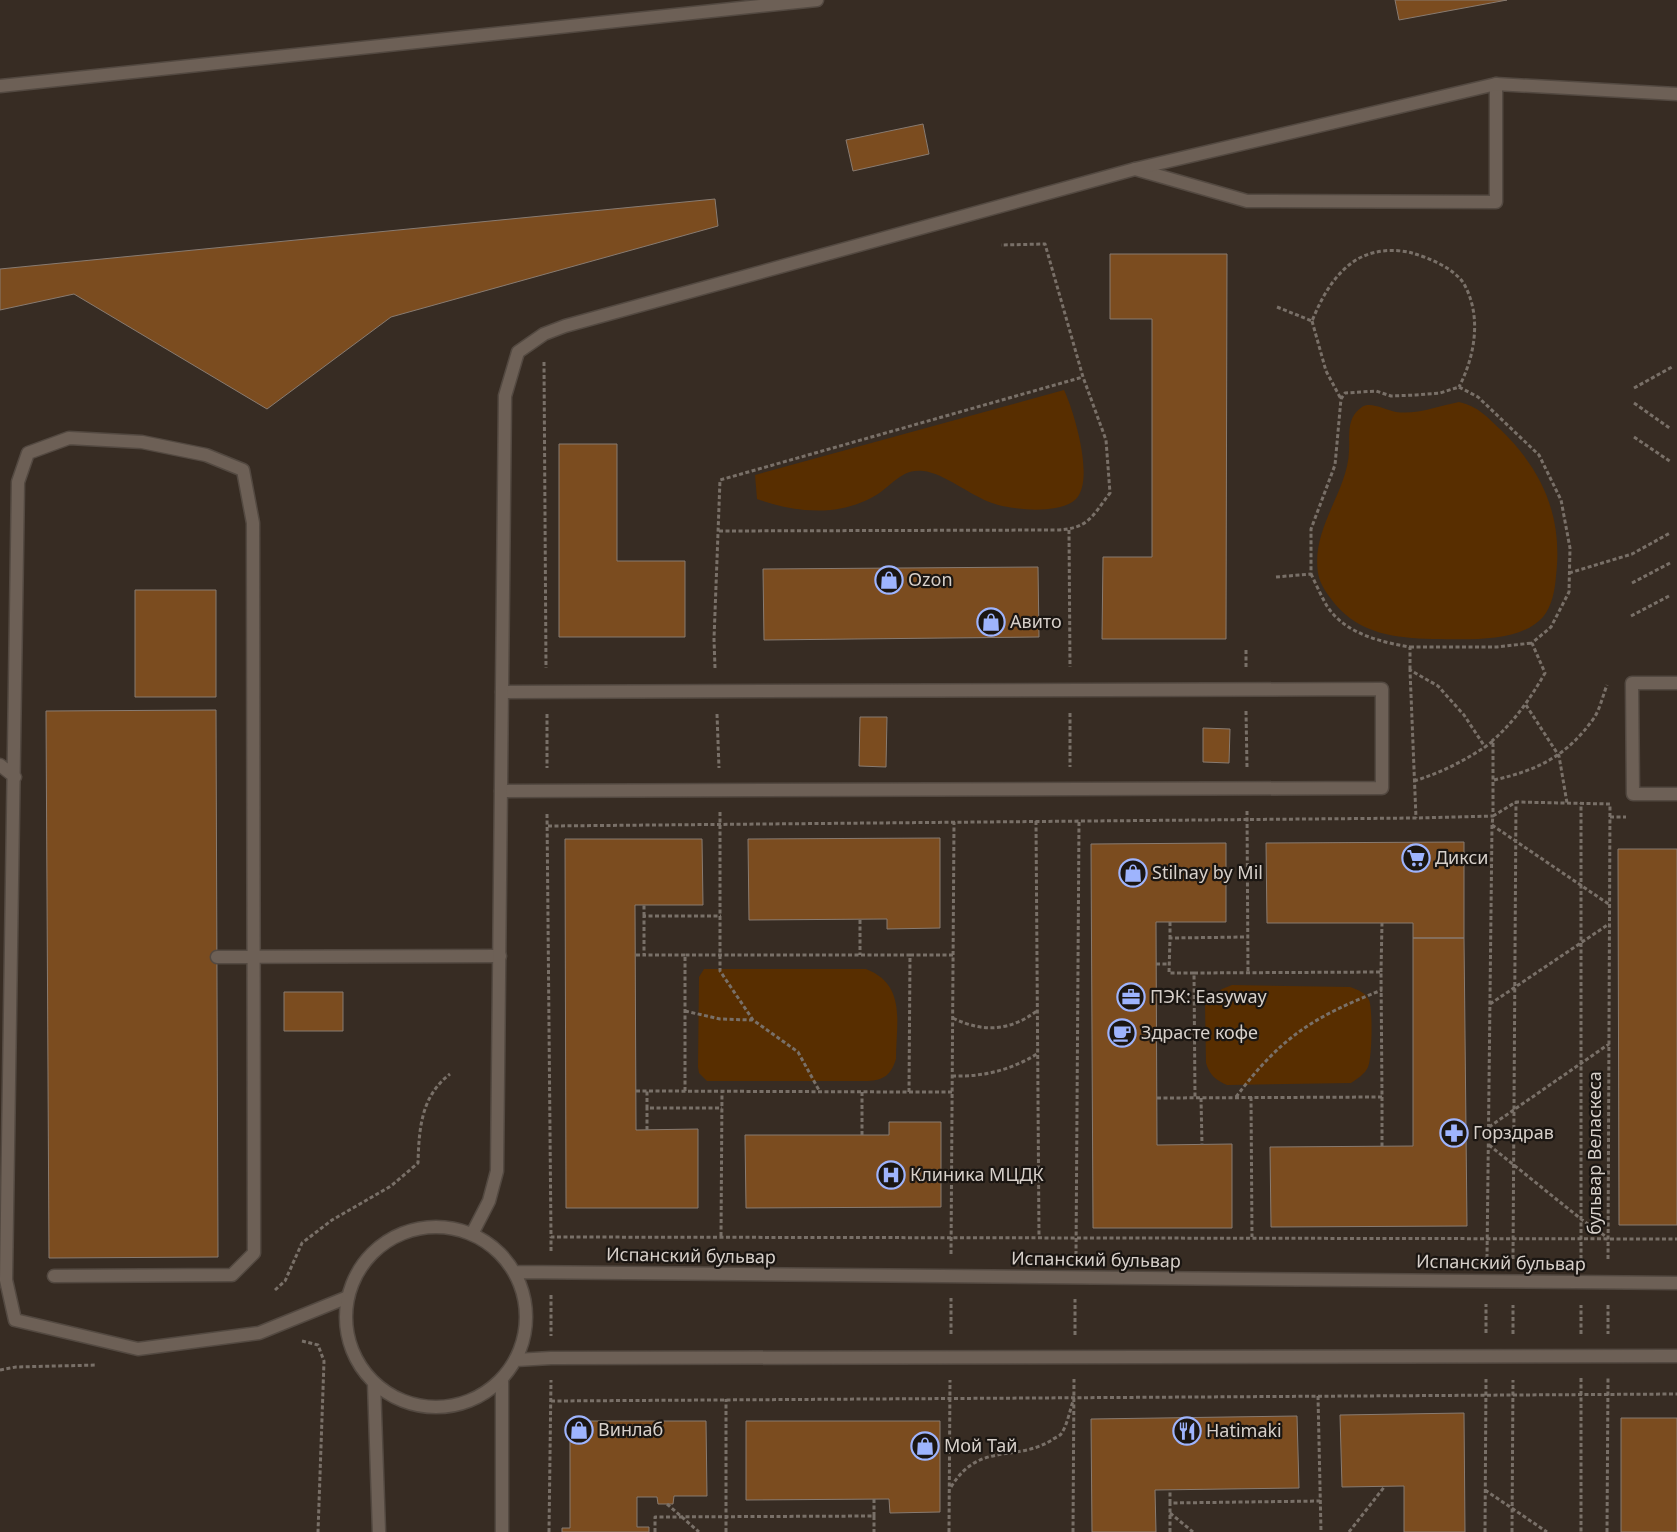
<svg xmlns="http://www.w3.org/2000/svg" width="1677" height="1532" font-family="'Noto Sans',sans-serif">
<rect width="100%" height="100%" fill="#372c23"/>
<path fill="#582e00" d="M1064 390C1074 411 1095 480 1076 499 1060 515 1011 510 992 503 971 496 944 473 923 471 900 468 890 489 871 498 835 517 794 512 757 499L755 475Z
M1459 402C1479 407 1486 416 1501 430 1543 471 1563 517 1556 576 1555 590 1552 606 1543 617 1519 644 1464 639 1432 639 1396 638 1360 634 1335 604 1328 595 1320 585 1318 573 1311 528 1348 491 1349 451 1350 435 1346 418 1362 407 1370 401 1386 410 1396 412 1416 415 1439 406 1459 402Z
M704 969H866C907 985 896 1023 896 1059 891 1075 884 1080 868 1081H707L699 1073 698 1067 699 977Z
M1232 985 1350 987C1358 990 1365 992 1369 1000 1373 1009 1372 1059 1368 1067 1365 1074 1357 1079 1351 1083L1227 1085C1216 1080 1210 1076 1206 1063L1205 1003 1222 989Z"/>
<path fill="#7b4c1f" stroke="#887b71" d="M1395 0H1507L1399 20Z
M923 124 929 154 853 171 846 140Z
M715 199 718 226 391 317 267 409 74 294 0 310V269Z
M1110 254H1227L1226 639H1102L1103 557H1152V319H1110Z
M559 444H617V561H685V637H559Z
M1038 567 1039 637 764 640 763 569Z
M135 590H216V697H135Z
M216 710 218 1257 49 1258 46 711Z
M860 717H887L886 767 859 766Z
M1203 728 1230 729 1229 763 1203 762Z
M940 838V928L887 929V919L749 920 748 839Z
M565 839H702L703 905H635L636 1130 698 1129V1208H566Z
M1464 842V938H1413V923H1267L1266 843Z
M1226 843V922H1156L1157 1145 1232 1144V1228H1093L1091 844Z
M1618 849H1677V1225H1619Z
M1413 938H1464L1467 1226 1271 1227 1270 1147 1413 1146Z
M284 992H343V1031H284Z
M889 1122H941V1207L746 1208 745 1135H889Z
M1464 1413 1465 1532H1404V1486L1342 1487 1340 1415Z
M1297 1416 1299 1488 1155 1490 1156 1532H1092L1091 1419Z
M1621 1418H1677V1532H1621Z
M570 1421H706L707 1496H674L673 1504H658L657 1497H637V1527H649V1532H562V1528H570Z
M746 1421H940V1512L890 1513 889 1499 746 1500Z"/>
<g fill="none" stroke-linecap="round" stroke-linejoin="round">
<g stroke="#534941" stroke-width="15">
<path id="service" d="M0 86 817 0
M1135 169 1247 201 1496 202V84
M1677 683H1632L1633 794H1677
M0 765 15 777
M501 791 1382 788V689L502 692
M217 957 500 956
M54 1276 232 1275 254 1253 253 523 243 470 206 455 142 442 69 438 28 453 18 482 6 1280 15 1320 138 1349 259 1333 348 1297
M502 1380V1532"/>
</g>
<g stroke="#534941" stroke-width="15">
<path id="minor" d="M346 1317a90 90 0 1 1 180 0a90 90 0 1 1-180 0Z
M472 1234 489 1201 497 1171 505 396 518 352 544 334 565 326 1135 169 1496 84 1677 94
M515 1272 1677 1283
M516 1360 551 1358 1677 1356
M374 1383 379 1532"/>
</g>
<path stroke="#797068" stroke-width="3" stroke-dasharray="4 2.5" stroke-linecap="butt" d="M1277 307 1312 321C1321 299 1333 276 1353 262 1370 250 1393 248 1412 253 1429 258 1454 268 1464 284 1482 316 1475 356 1459 387
M1312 321 1326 371 1341 399
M544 362 546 668
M1634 388 1672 367
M1634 403 1671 429
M1634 437 1671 462
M1069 530 1070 667
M719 531 1055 530C1088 529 1091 518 1110 493L1106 440 1083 377 1045 244 1001 245
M1569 573 1632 554 1670 533
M1311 574C1316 584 1321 596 1327 606 1344 633 1380 642 1410 647V670
M1276 577 1311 574V529L1335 465 1341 399 1345 393 1376 391 1391 396 1416 395 1440 393 1459 387 1478 397 1539 455 1561 500 1570 548 1569 592 1551 627 1532 643 1545 673C1530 699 1515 721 1492 741
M1632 583 1670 563
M1631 616 1669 596
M1410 647H1497L1532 643
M1246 650V667
M715 668 714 639 720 480 1083 377
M1526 705 1559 756 1567 803
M1246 711 1247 767
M1070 713V767
M547 714V768
M717 714 719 768
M1494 780C1538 770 1567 756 1594 718 1600 709 1603 695 1607 685
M1414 781C1440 773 1462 762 1485 747
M1247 811 1248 973
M720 812V971L753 1020 798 1052 820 1092
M547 814 551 1237 1677 1239
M1610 817H1626
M1036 821 1039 1237
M1492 825 1610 905
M548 826 1416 818 1493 816V741L1485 747 1464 715 1438 686 1410 670 1416 818
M644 916V905
M860 920V955
M1170 922V938
M636 955H644
M685 955H644V916H721
M910 955H953
M1156 964H1170
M1381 972 1382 923
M1194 973H1169L1170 938 1247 937
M1490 1004 1609 924
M685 1011 720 1019 752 1020
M953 1018C983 1033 1011 1031 1038 1010
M952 1076C983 1077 1011 1070 1037 1054
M636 1091H647
M685 1091V955H910L909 1092 647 1091V1108H722
M909 1092H952
M1236 1097C1281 1037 1313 1017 1382 990
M1251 1097 1252 1237
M1382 1097V1146
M1157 1098 1382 1097 1381 972 1194 973 1195 1098
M1201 1098 1202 1145
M1489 1127 1609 1044
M647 1130V1108
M862 1135V1092
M1489 1145 1581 1219 1608 1238
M721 1236 722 1092
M551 1251V1237
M951 1254 954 822
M1076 1255 1079 821
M1487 1258 1492 825 1493 816 1516 802 1610 804 1608 1259
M1513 1259 1516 802
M1581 1259V803
M275 1290 285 1281 302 1243 332 1220 391 1186 418 1163C419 1129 421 1096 450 1074
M551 1295V1336
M1608 1305V1334
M1486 1333V1304
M951 1334V1298
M1513 1334V1305
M1581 1334V1305
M1075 1335V1299
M302 1341 318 1345 324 1361 318 1532
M0 1370 16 1367 97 1365
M1581 1378V1532
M1318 1396 1321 1532
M551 1401 1677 1394
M951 1487C979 1441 1014 1463 1052 1440 1054 1438 1060 1436 1061 1434 1067 1426 1070 1410 1073 1401
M1485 1490 1547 1532
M874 1499V1516
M1170 1503V1490
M667 1504 699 1532
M1170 1513 1193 1532
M549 1532 551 1380
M655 1532V1517L874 1516V1532
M726 1532V1399
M949 1532 950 1380
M1073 1532 1074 1379
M1170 1532V1503L1320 1501
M1349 1532 1385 1486
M1485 1532 1486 1379
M1512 1532 1513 1380
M1607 1532 1608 1378"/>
<use href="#service" stroke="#6d6056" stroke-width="12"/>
<use href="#minor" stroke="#6d6056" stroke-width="12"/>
</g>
<defs>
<g id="shop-ring" transform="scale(1.4375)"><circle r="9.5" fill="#1b1612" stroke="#9eb4fd" stroke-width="1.5"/><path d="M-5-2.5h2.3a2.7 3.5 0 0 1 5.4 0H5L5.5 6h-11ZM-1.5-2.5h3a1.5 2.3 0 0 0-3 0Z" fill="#9eb4fd"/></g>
<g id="supermarket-ring" transform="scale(1.4375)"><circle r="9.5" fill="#1b1612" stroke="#9eb4fd" stroke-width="1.5"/><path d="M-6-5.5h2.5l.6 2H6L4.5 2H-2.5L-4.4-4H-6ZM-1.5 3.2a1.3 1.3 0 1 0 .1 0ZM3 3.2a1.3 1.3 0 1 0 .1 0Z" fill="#9eb4fd"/></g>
<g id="office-ring" transform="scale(1.4375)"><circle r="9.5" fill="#1b1612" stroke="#9eb4fd" stroke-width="1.5"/><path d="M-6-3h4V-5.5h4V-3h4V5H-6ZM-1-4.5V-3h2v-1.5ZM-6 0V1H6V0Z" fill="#9eb4fd"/></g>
<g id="cafe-ring" transform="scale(1.4375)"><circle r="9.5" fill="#1b1612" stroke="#9eb4fd" stroke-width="1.5"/><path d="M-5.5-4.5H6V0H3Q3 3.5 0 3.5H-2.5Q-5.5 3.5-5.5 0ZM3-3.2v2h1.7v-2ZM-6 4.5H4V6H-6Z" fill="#9eb4fd"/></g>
<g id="pharmacy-ring" transform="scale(1.4375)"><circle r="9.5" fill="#1b1612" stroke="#9eb4fd" stroke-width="1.5"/><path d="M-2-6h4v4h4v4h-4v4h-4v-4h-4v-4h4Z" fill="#9eb4fd"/></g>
<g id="hospital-ring" transform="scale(1.4375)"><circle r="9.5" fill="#1b1612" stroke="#9eb4fd" stroke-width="1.5"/><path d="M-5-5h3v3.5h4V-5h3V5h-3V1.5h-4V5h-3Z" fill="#9eb4fd"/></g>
<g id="restaurant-ring" transform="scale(1.4375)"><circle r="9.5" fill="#1b1612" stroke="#9eb4fd" stroke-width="1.5"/><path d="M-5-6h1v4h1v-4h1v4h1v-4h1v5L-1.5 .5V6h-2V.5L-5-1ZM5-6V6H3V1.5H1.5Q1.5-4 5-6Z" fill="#9eb4fd"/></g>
</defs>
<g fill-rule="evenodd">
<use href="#shop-ring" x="889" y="580"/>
<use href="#shop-ring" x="991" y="622"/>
<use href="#supermarket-ring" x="1416" y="858"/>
<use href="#shop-ring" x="1133" y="873"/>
<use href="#office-ring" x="1131" y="997"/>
<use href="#cafe-ring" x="1122" y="1033"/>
<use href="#pharmacy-ring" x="1454" y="1133"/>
<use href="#hospital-ring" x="891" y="1175"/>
<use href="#shop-ring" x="579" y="1430"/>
<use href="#restaurant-ring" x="1187" y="1431"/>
<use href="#shop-ring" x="925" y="1446"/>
</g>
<g text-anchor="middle" stroke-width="4.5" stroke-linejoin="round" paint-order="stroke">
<g font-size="18" fill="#d7d0ca" stroke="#1b1612" text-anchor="start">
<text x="908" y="586">Ozon</text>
<text x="1010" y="628">Авито</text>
<text x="1435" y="864">Дикси</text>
<text x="1152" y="879">Stilnay by Mil</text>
<text x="1150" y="1003">ПЭК: Easyway</text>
<text x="1141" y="1039">Здрасте кофе</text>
<text x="1473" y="1139">Горздрав</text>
<text x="910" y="1181">Клиника МЦДК</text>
<text x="598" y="1436">Винлаб</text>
<text x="1206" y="1437">Hatimaki</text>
<text x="944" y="1452">Мой Тай</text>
</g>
<g font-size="18" fill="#d7d0ca" stroke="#1b1612">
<text transform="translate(1595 1153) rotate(-90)" y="6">бульвар Веласкеса</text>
<text transform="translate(691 1256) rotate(1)" y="6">Испанский бульвар</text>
<text transform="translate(1096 1260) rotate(1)" y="6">Испанский бульвар</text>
<text transform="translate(1501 1263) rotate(1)" y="6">Испанский бульвар</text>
</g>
</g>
</svg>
